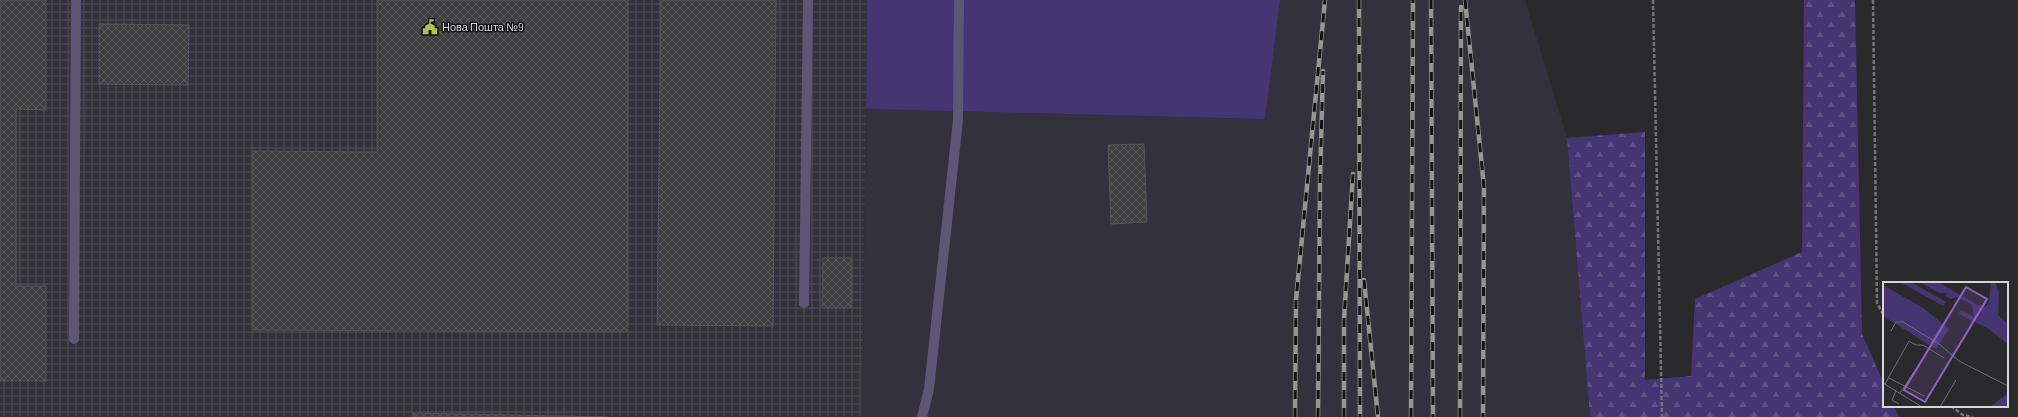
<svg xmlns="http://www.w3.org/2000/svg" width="2018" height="417" font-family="Barlow,sans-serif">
<defs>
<pattern id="industrial-grid" width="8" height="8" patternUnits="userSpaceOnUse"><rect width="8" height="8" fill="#33313b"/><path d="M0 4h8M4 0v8" fill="none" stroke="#504e57"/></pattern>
<pattern id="forest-firs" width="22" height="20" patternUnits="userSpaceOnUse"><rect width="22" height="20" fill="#463573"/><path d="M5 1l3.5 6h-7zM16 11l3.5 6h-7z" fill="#605186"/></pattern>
<pattern id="building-cross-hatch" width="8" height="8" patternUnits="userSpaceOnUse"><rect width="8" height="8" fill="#3f3f42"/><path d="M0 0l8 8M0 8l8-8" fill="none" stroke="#5a5a5d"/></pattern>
</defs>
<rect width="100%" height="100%" fill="#2a2a2d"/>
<path fill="#33313b" d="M1280 0H1525L1567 138 1590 417H862L866 109 1264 119Z"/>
<path fill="url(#industrial-grid)" d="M0 0H867L862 417H0Z"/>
<path fill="#463573" d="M867 0H1280L1265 119 866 109Z"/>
<path fill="url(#forest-firs)" d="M1804 0H1855L1862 334 1884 384V406H1894L1899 417H1590L1567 138 1645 132V380L1691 376 1695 299 1802 252Z"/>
<path fill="url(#building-cross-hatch)" stroke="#555458" d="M0 0H46V110L16 109V286H46V381H0Z
M377 0H628L627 332 253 330V151L377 152Z
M661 0H776L773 326 657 325Z
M99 24 189 25 188 85 99 84Z
M1144 144 1147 222 1111 224 1108 145Z
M823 258H851V308H822Z
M413 413 607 417H413Z"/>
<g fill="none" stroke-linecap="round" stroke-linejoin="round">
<path stroke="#747376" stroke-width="2.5" stroke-dasharray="4 2" stroke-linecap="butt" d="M1653 0 1662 417
M1873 0 1877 303 1884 316
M1951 406 1963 415 1973 417"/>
<path stroke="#5d5775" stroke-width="10" d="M804 303 808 0
M74 339 76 0
M922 417 929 389 958 120 959 0"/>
<g stroke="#959598" stroke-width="4.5">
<path id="rail" d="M1359 0 1360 417
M1431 0 1433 417
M1465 0 1484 187 1483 417
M1364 280 1378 417
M1295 417 1296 300 1325 0
M1318 417 1320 181 1323 71
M1344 417V320L1353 174
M1411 417 1413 0
M1460 417 1461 7"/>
</g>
<use href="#rail" stroke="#131314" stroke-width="3" stroke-dasharray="9" stroke-linecap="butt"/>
</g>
<defs>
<g id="civic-bare" transform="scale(1.2)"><path d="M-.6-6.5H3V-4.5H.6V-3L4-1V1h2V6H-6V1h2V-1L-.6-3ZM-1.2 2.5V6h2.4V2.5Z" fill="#b7c148" stroke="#131314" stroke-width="2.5" paint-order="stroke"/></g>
</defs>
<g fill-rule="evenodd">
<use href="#civic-bare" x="430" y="27"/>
</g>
<g text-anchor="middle" stroke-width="3" stroke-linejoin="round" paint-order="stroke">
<g font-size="11" fill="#d6d5d8" stroke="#131314" text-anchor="start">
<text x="442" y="31">Нова Пошта №9</text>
</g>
</g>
<g transform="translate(1883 282)">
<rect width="125" height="125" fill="#2a2a2d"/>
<path d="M0 3 40 26 66 47 53 67 0 34ZM125 111V125H107Z" fill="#463573"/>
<path d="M17 0H28L63 20 60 24ZM37 0H55L95 23 103 24 106 20 108 0H112L116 10 115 33 125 42V62L106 47 76 32 78 28 91 35 89 23 75 15 67 17 63 14 64 11H56Z" fill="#463573"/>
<path fill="none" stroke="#6f6e71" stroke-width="1" d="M8 49 13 40H20L56 62 76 79 125 104M6 96 41 114M0 101 39 125M2 102 26 59 33 63H40L61 76M13 109 9 118 16 122M17 111 31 90M57 125 73 98"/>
<path fill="#965fc6" fill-opacity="0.15" stroke="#965fc6" stroke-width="2" d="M83 5 104 17 42 120 21 108Z"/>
<rect width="125" height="125" fill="none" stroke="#d6d5d8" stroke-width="2"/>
</g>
</svg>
